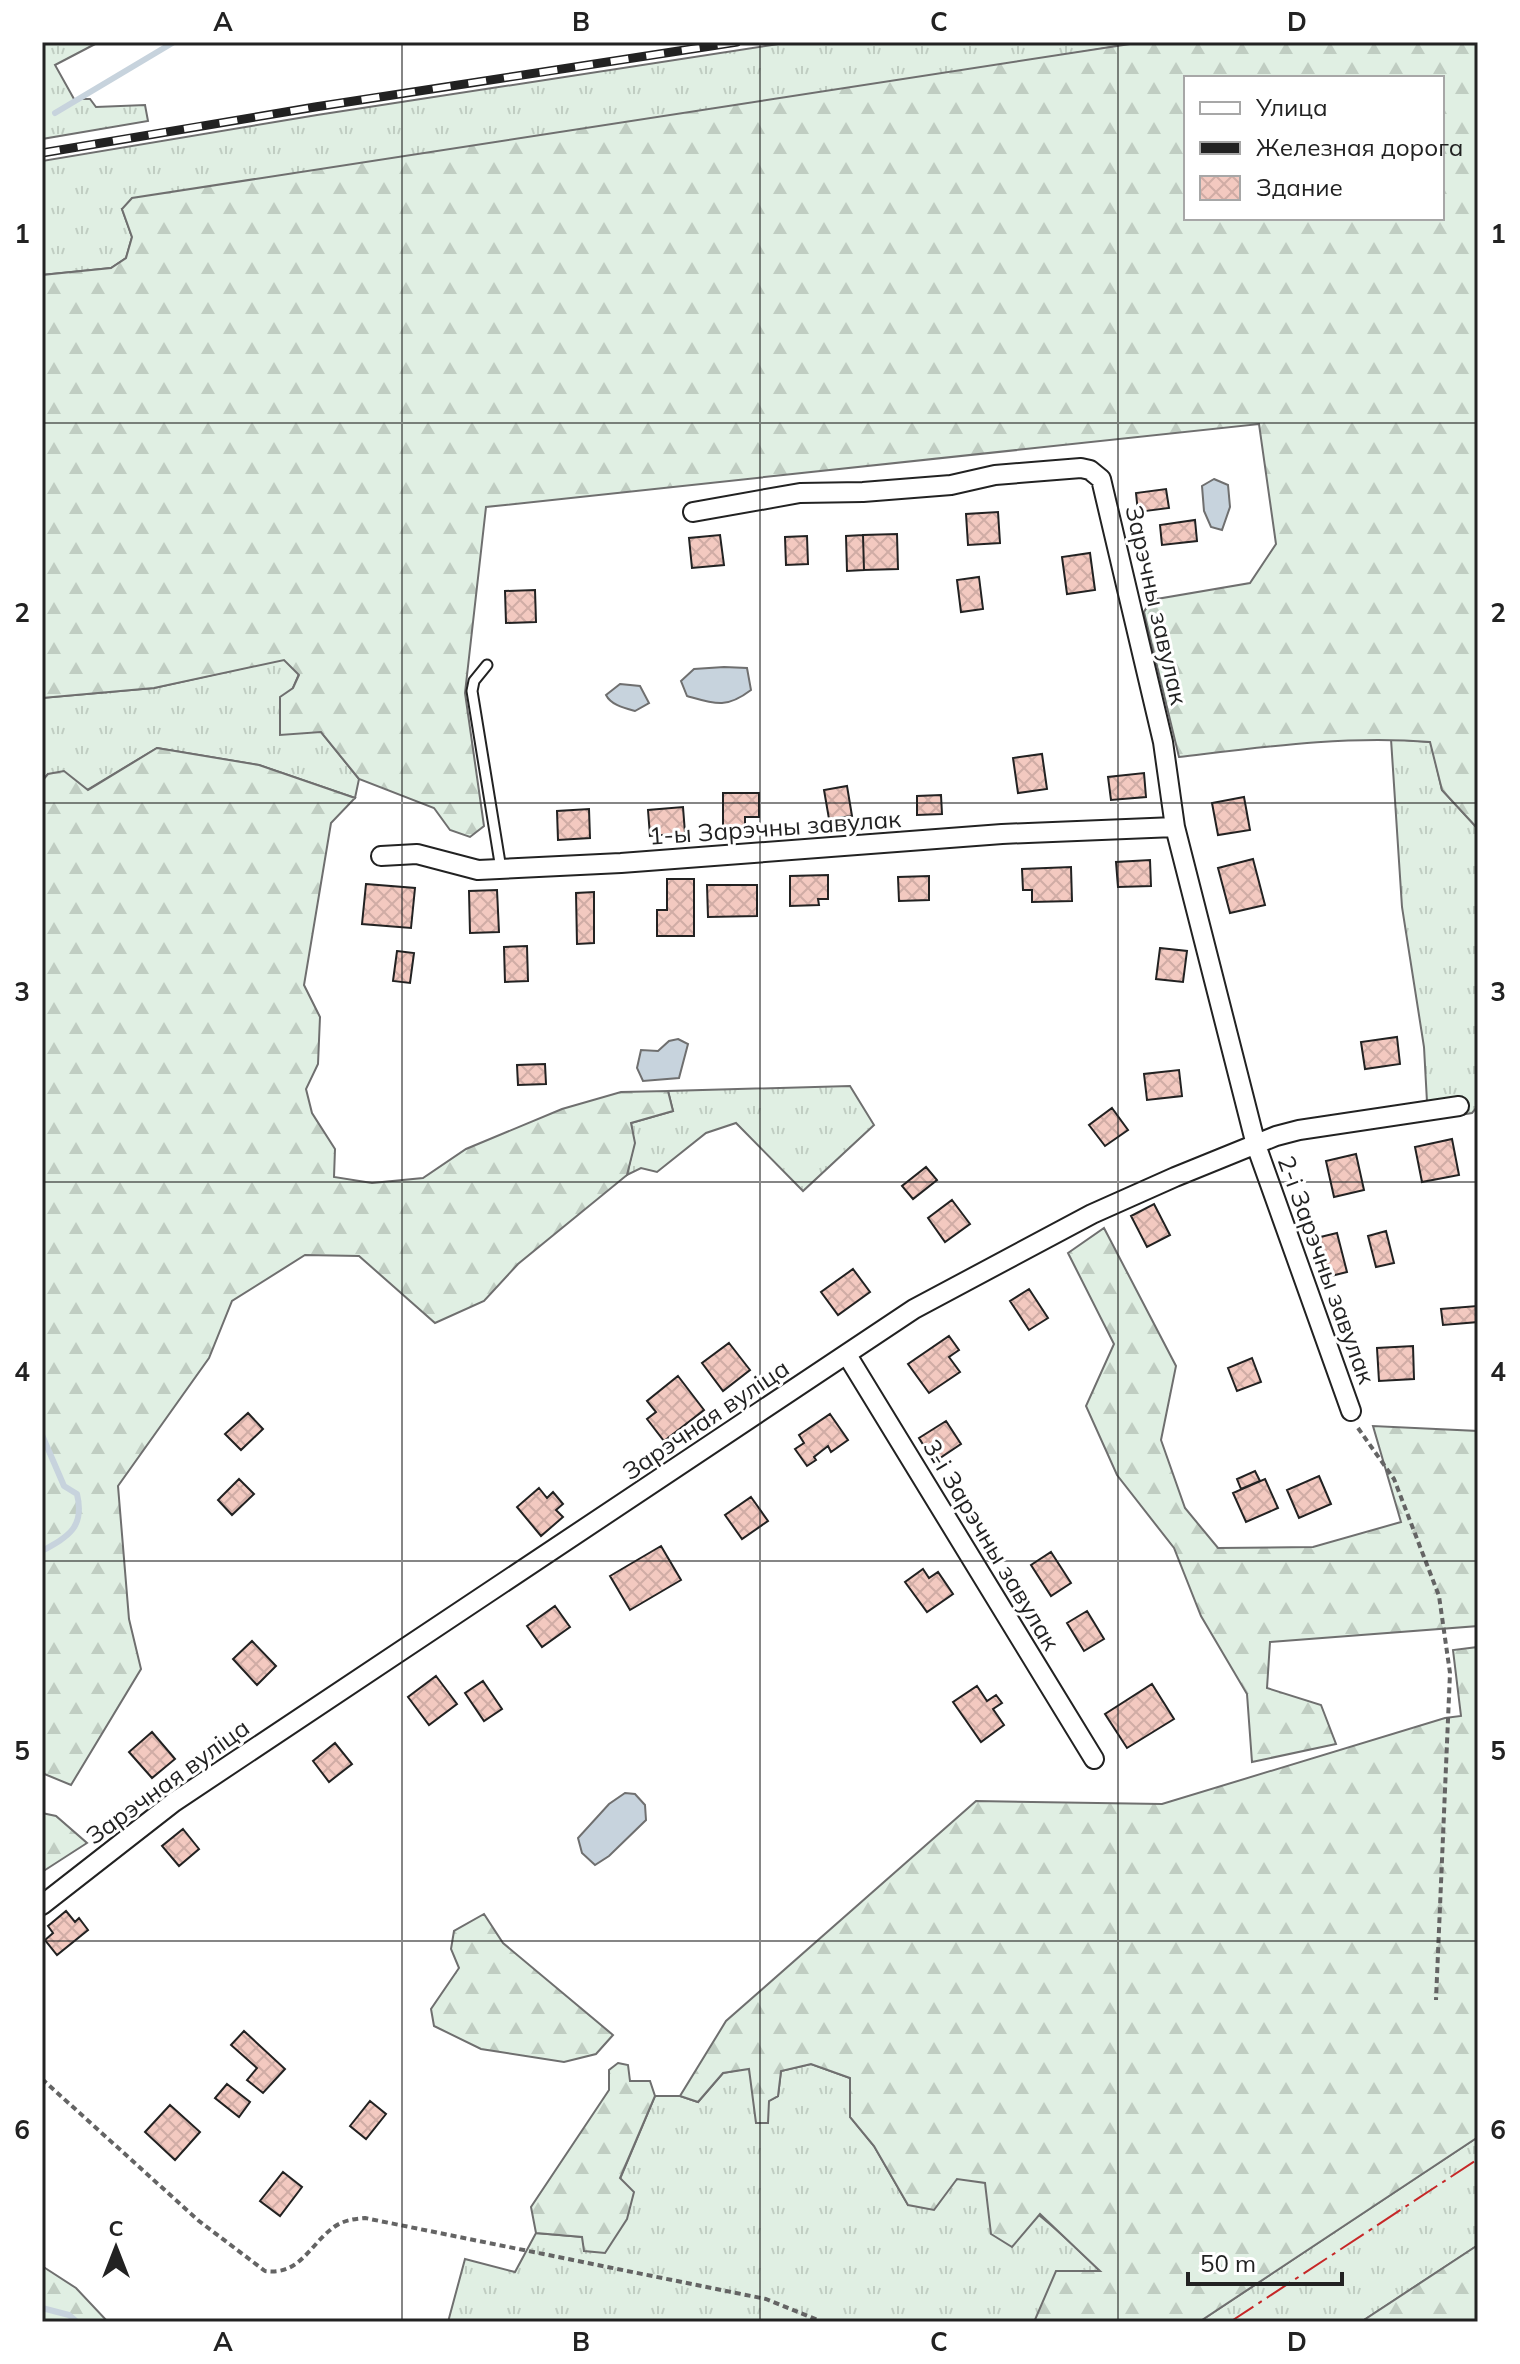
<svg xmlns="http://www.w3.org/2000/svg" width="1520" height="2364" font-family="Mulish,sans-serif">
<defs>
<pattern id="grass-tufts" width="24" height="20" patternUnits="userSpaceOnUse" patternTransform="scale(2)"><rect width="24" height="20" fill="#e0efe3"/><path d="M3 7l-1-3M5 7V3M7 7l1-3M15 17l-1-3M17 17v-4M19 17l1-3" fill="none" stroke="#c0cdc2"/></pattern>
<pattern id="forest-firs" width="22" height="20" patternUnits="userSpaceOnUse" patternTransform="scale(2)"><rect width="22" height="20" fill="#e0efe3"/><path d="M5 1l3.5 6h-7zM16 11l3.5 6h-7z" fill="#c0cdc2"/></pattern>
<pattern id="building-cross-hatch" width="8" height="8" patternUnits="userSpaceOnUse" patternTransform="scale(2)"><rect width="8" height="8" fill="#f3c9c0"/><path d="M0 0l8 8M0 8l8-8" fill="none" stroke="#d0aca5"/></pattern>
</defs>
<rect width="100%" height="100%" fill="#fff"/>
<path fill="url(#grass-tufts)" stroke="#6f6f6f" stroke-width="2" d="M42 42H99L55 65 74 99H90L96 107 145 105 148 121 42 139Z
M792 42H1143L122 209 132 237 126 258 111 268 42 275V161L317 115Z
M284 659 299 674 293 688 321 732 359 779 355 798 259 765 157 748 87 790 48 774 42 781V698L154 688Z
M1391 739 1431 742 1442 790 1478 829V1106L1472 1113 1428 1120 1424 1047 1402 907Z
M850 1086 874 1125 803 1191 736 1123 706 1133 657 1172 641 1168 627 1175 634 1143 631 1123 673 1111 668 1091Z
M811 2064 850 2078V2117L874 2146 908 2205C920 2198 945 2181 958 2179 1003 2172 1071 2243 1101 2272L1034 2322H448L465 2259 515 2272 536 2233 583 2237 620 2179 655 2096H680L698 2102 723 2073 749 2068 769 2101 778 2096 781 2071Z
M1478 2137V2245L1361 2322H1199Z"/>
<path fill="url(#forest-firs)" stroke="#6f6f6f" stroke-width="2" fill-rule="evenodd" d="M1143 42H1478V829L1442 790 1430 742C1346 735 1263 747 1179 757L1144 612 1151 600 1250 583 1276 544 1259 424 486 507 465 693 484 826 470 837 450 830 434 808 359 779 321 732 280 735V697L293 688 299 675 284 660 154 688 42 698V275L111 268 126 258 132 237 122 209 132 198ZM1442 78V218H1186V78Z
M157 748 259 765 355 798 331 823 304 985 320 1017 318 1064 306 1089 312 1113 335 1149 334 1177 372 1183 423 1178 466 1149 562 1109 621 1092 668 1091 673 1111 631 1123 635 1143 627 1175 518 1264 484 1301 435 1323 359 1256 305 1255 232 1301 209 1358 118 1486 129 1619 141 1669 71 1785 42 1773V781L48 774 64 771 88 790Z
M1104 1228 1176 1366 1161 1440 1185 1508 1218 1548 1313 1547 1401 1522 1373 1426 1478 1431V1626L1270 1642 1267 1688 1321 1705 1336 1744 1252 1762 1247 1694 1201 1616 1174 1548 1117 1475 1086 1406 1114 1344 1068 1253Z
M1478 1647V2137L1199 2322H1034L1056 2271H1100L1040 2214 1012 2247 991 2234 985 2183 957 2179 934 2210 908 2205 874 2146 850 2117V2078L811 2064 781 2071 778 2096 769 2101 768 2123H756L749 2069 723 2073 698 2102 680 2096 726 2021 976 1801 1162 1804 1445 1718 1461 1716 1453 1650Z
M42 1813 56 1816 87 1843 42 1872Z
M484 1914 503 1943 613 2035 596 2054 564 2062 481 2049 434 2026 431 2009 459 1968 451 1949 454 1931Z
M618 2063 628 2065 630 2081H650L655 2096 620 2178 634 2192 627 2219 605 2253 584 2251 582 2237 536 2233 531 2207 609 2090V2070Z
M1478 2245V2322H1361Z
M42 2266 76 2288 108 2322H42Z"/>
<path fill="#c7d3dd" stroke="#6f6f6f" stroke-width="2" d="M1214 479 1228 485 1230 507 1222 530 1211 527 1204 511 1202 486Z
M724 667 747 668 751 690C726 709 715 704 687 696L681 681 694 669Z
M620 684 640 686 649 703 635 711C624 708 611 705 606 695Z
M678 1039 688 1044 679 1078 643 1081 637 1068 641 1050 658 1051 669 1041Z
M625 1793 635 1794 645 1805 646 1820 609 1856 595 1865 582 1853 578 1838 609 1804Z"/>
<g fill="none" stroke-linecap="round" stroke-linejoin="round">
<path stroke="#c7d3dd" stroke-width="6" d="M55 113 174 42
M42 1435 64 1486 77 1494C85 1527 69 1536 42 1551
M42 2308 69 2315 77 2322"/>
</g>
<path fill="url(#building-cross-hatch)" stroke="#222" stroke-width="2" d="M1166 489 1169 508 1138 512 1136 493Z
M998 512 1000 543 968 545 966 514Z
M1195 520 1197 541 1162 545 1160 525Z
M897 534 898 569 864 570 863 535Z
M720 535 724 565 692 568 689 538Z
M863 535 864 570 847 571 846 536Z
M807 536 808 564 786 565 785 537Z
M1090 553 1095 590 1067 594 1062 557Z
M979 577 983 609 961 612 957 580Z
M535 590 536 622 506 623 505 591Z
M1042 754 1047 789 1018 793 1013 758Z
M1144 773 1146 797 1111 800 1108 777Z
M847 786 852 816 829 819 824 790Z
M723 793H759V817H745V828L723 827Z
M941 795 942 814 917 815V796Z
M1244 797 1250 830 1218 835 1212 803Z
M683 807 685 833 650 836 648 810Z
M589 809 590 838 558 840 557 811Z
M1253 859 1265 905 1230 913 1218 868Z
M1150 860 1151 886 1118 887 1116 862Z
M1071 867 1072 901 1032 902V890H1023L1022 869Z
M828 875V899H818L819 905 790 906V876Z
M929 876V900L899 901 898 877Z
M667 879H694V936H657V910H667Z
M366 884 415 888 411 928 362 924Z
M707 885H757V916L708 917Z
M497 890 499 932 470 933 469 891Z
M594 892V943L577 944 576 893Z
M527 946 528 981 505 982 504 947Z
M1160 948 1187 951 1183 982 1156 979Z
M397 951 414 953 410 983 393 981Z
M1397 1037 1400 1064 1365 1069 1361 1042Z
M545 1064 546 1084 518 1085 517 1065Z
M1179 1070 1182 1096 1147 1100 1144 1074Z
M1112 1108 1128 1130 1105 1146 1089 1125Z
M1452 1139 1459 1175 1422 1182 1415 1147Z
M1356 1154 1364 1190 1334 1197 1326 1161Z
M926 1167 937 1180 913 1199 902 1186Z
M952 1200 970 1224 945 1242 928 1218Z
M1154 1204 1170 1235 1147 1247 1131 1216Z
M1386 1231 1394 1263 1376 1267 1368 1236Z
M1337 1233 1347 1272 1323 1278 1312 1239Z
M853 1269 870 1292 838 1315 821 1292Z
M1029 1289 1048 1318 1029 1330 1010 1301Z
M1477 1306 1478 1322 1443 1325 1441 1309Z
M949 1336 959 1350 949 1357 960 1372 929 1393 908 1364Z
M729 1343 750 1370 723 1391 702 1363Z
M1413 1346 1414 1379 1379 1381 1377 1348Z
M1252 1358 1261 1382 1237 1391 1228 1368Z
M678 1376 704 1410 664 1441 647 1419 656 1412 647 1401Z
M248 1413 263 1429 241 1450 225 1434Z
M830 1414 848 1440 831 1452 828 1446 814 1457 816 1460 807 1466 795 1449 804 1443 799 1435Z
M946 1421 961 1444 934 1462 919 1438Z
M1255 1471 1260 1481 1241 1489 1237 1479Z
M1319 1476 1331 1504 1299 1518 1287 1490Z
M239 1479 254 1494 232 1515 218 1500Z
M1265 1479 1278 1508 1246 1522 1233 1493Z
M539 1488 547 1498 553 1492 563 1504 556 1510 563 1517 541 1536 517 1507Z
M751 1497 768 1521 742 1539 725 1515Z
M661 1546 681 1580 630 1610 610 1576Z
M1051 1552 1071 1583 1051 1596 1031 1565Z
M923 1569 929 1578 938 1572 953 1594 927 1612 905 1582Z
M555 1606 570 1627 542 1647 527 1626Z
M1087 1611 1104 1639 1084 1651 1067 1623Z
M252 1641 276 1666 257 1685 233 1659Z
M436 1676 457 1704 429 1725 408 1697Z
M483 1681 502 1709 484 1721 465 1693Z
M1152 1684 1174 1719 1127 1748 1105 1714Z
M977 1686 987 1701 996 1695 1002 1703 993 1709 1004 1725 981 1742 953 1702Z
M152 1732 175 1759 152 1778 129 1752Z
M335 1743 352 1764 329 1782 313 1761Z
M183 1829 199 1849 179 1866 162 1846Z
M66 1911 75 1922 79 1918 88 1930 57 1955 45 1940 53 1933 48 1926Z
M244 2031 285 2069 263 2093 247 2080 257 2068 231 2045Z
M227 2084 250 2102 239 2117 215 2098Z
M370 2101 386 2114 366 2139 350 2126Z
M170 2105 200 2132 175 2160 145 2132Z
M283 2172 302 2187 280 2216 260 2201Z"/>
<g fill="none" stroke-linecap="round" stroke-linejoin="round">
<g stroke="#222" stroke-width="13">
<path id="service" d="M487 665 474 681 472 691 501 869"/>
</g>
<g stroke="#222" stroke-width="22">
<path id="minor" d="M693 512 800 493 863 492 951 485 995 475 1081 468 1090 470 1101 479 1163 742 1175 827 1256 1145 1351 1411
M381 856 417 854 478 870 621 863 1002 834 1175 827
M847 1355 1094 1759
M42 1905 174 1802 914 1309 1092 1214 1175 1177 1276 1136 1299 1130 1459 1106"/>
</g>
<path stroke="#646464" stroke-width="4" stroke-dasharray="6 4" stroke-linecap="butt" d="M1358 1428 1394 1479 1439 1596 1450 1673 1436 2000
M42 2079 199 2221 265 2271C300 2276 310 2244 334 2227 344 2220 354 2219 365 2218L766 2299 823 2322"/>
<use href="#service" stroke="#fff" stroke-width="9"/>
<use href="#minor" stroke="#fff" stroke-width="18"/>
<g stroke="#222" stroke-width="9">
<path id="rail" d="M42 153 315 107 737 42"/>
</g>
<use href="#rail" stroke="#fff" stroke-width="6" stroke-dasharray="18" stroke-linecap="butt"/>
<path stroke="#c62828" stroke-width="2" stroke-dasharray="28 6 4 6" stroke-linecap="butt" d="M1230 2322 1478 2159"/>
</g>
<path fill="none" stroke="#222" stroke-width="2" stroke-opacity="0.55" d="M402 42V2322M760 42V2322M1118 42V2322M42 423H1478M42 803H1478M42 1182H1478M42 1561H1478M42 1941H1478"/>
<g text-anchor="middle" stroke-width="6" stroke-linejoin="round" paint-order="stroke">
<g font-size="24" fill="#222" stroke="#fff">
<text transform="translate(1156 605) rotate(77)" y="8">Зарэчны завулак</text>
<text transform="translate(775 828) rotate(-4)" y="8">1-ы Зарэчны завулак</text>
<text transform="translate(1326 1270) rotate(70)" y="8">2-і Зарэчны завулак</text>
<text transform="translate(706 1420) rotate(-34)" y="8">Зарэчная вуліца</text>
<text transform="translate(991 1545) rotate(59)" y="8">3-і Зарэчны завулак</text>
<text transform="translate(168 1782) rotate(-36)" y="8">Зарэчная вуліца</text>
</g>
</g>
<rect width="1520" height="2364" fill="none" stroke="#ffffff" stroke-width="88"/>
<rect x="1184" y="76" width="260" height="144" fill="#ffffff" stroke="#a7a7a7" stroke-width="2"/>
<rect x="1200" y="102" width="40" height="12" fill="#ffffff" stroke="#a7a7a7" stroke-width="2"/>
<text x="1256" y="116" font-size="24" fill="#222222">Улица</text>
<rect x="1200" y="142" width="40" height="12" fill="#222222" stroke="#a7a7a7" stroke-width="2"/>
<text x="1256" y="156" font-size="24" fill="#222222">Железная дорога</text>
<rect x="1200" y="176" width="40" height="24" fill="url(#building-cross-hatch)" stroke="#a7a7a7" stroke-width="2"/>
<text x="1256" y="196" font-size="24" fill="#222222">Здание</text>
<g transform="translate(116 2248)" stroke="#ffffff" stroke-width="6" paint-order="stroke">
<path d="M0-6L14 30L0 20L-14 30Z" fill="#222222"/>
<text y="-12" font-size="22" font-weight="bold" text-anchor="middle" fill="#222222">С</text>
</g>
<path d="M1188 2272v12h154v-12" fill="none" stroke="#222222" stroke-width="4"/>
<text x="1200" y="2272" font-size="24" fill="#222222" stroke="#ffffff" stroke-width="6" paint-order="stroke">50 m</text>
<rect x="44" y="44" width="1432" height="2276" fill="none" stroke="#222" stroke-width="3"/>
<g font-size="26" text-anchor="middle" font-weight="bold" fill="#222">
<text x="223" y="31">A</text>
<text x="581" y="31">B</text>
<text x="939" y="31">C</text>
<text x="1297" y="31">D</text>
<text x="22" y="243">1</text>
<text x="1498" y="243">1</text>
<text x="22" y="622">2</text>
<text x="1498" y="622">2</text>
<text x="22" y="1001">3</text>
<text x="1498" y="1001">3</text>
<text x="22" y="1381">4</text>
<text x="1498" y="1381">4</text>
<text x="22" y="1760">5</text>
<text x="1498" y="1760">5</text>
<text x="22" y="2139">6</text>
<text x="1498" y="2139">6</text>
<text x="223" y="2351">A</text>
<text x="581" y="2351">B</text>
<text x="939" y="2351">C</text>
<text x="1297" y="2351">D</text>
</g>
</svg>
